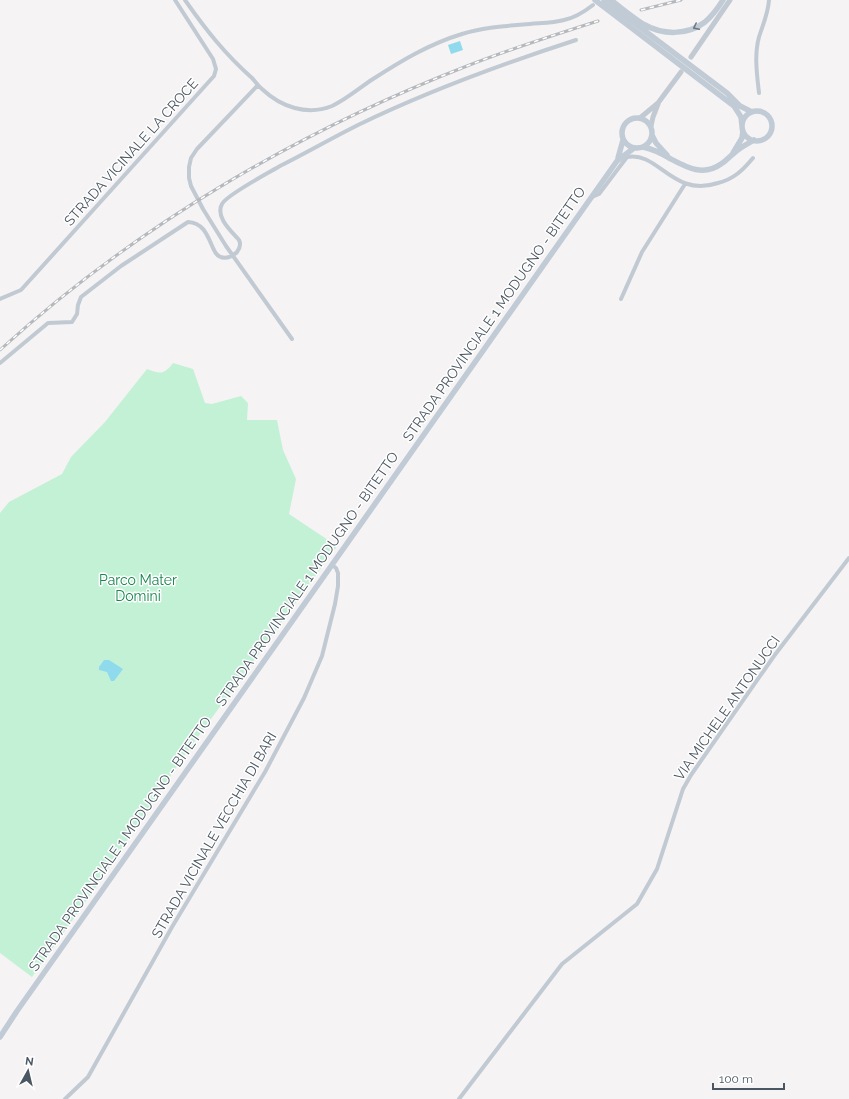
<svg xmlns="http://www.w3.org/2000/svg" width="849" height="1099" font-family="Raleway,sans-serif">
<rect width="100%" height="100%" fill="#f5f3f3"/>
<path fill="#c3f1d5" d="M173 363 193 369 205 403 212 404 241 396 248 403 247 420H277L283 450 296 479 289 514 337 546 184 756 91 894 32 977 0 953V513L9 502 62 474 71 457 105 422 147 369C160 374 164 375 173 363Z"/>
<path fill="#90daee" d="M460 41 463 50 451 54 448 45Z
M104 660H109L123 669 114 681H111L107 672 99 670V667Z"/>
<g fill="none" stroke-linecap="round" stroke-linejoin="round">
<path stroke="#c1cad2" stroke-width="4" d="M185 0C206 30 225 54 252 78 256 82 258 86 262 89 281 107 307 116 332 106 347 99 359 88 373 79 401 61 429 44 462 34 484 27 507 26 530 24 541 23 553 23 564 20 574 18 584 12 593 5
M258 85 197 149 191 158 189 167V178L191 186 203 209 226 246 292 339
M759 93C757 75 754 55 759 37 763 24 768 14 769 0
M592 197 599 194 627 157C659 151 672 198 718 183 734 179 743 170 753 158
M0 299 21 290 214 76 216 69 213 59 175 0
M621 299 642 252 685 184
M0 363 48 323 72 322 77 314 78 305 81 297 121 266 188 222C205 223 208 238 214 250 219 261 230 259 237 252 240 248 241 244 239 240 231 231 215 217 222 204 226 195 270 172 280 166 306 153 332 138 358 125 428 91 502 64 576 40
M65 1099 88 1077 172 927 265 772 304 698 322 656 335 604 338 586V573L336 568 332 565
M459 1099 562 964 637 904 657 869 683 789 691 775 774 656 849 558"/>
<path stroke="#c1cad2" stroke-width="5" d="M691 57 730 0
M640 118 658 103 681 72
M651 126 653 117 658 104"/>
<path stroke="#c1cbd6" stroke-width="5.5" d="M595 0 734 106 741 117 742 126
M604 0 727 93 740 106 752 112
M611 0C621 8 632 17 643 24 662 35 687 36 705 22 712 16 718 8 723 0
M742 126a15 15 0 1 1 30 0a15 15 0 1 1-30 0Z
M622 133a15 15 0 1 1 30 0a15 15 0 1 1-30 0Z
M652 135 656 143 667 155
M643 147C652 149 661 153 669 158 686 167 703 177 721 164 726 161 729 157 733 154 739 148 747 144 754 140
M733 153 742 138 743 131
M618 158 623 140
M0 1037 17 1011 617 161 634 148"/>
<g stroke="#b5b8bd" stroke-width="3">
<path id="rail" d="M641 10 681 0
M0 350C135 227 297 132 467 66 510 49 554 35 598 21"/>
</g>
<use href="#rail" stroke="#fff" stroke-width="1.5" stroke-dasharray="4.5" stroke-linecap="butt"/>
</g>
<defs><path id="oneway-chevron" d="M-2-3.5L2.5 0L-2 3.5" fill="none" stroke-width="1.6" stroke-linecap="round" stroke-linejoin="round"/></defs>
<use stroke="#6e7984" href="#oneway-chevron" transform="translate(696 27) rotate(153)"/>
<g text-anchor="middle" stroke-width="3" stroke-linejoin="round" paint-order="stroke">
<g font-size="14" fill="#4a5661" stroke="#fff">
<text transform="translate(131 152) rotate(-48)" y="5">STRADA VICINALE LA CROCE</text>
<text transform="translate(494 314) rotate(-55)" y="5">STRADA PROVINCIALE 1 MODUGNO - BITETTO</text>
<text transform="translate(307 579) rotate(-55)" y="5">STRADA PROVINCIALE 1 MODUGNO - BITETTO</text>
<text transform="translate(727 708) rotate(-55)" y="5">VIA MICHELE ANTONUCCI</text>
<text transform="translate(214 835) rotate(-60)" y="5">STRADA VICINALE VECCHIA DI BARI</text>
<text transform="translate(120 844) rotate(-55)" y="5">STRADA PROVINCIALE 1 MODUGNO - BITETTO</text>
</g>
<g font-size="14" fill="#17864f" stroke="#fff">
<text x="138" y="585">Parco Mater<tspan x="138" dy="16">Domini</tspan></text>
</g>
</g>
<g transform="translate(28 1071) rotate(8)" stroke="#ffffff" stroke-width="3" paint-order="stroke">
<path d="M0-3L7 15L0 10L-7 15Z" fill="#4a5661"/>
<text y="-6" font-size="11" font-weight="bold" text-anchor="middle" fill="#4a5661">N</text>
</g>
<path d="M713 1083v6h71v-6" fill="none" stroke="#4a5661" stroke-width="2"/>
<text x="719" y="1083" font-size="12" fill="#4a5661" stroke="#ffffff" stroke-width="3" paint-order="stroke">100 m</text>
</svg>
